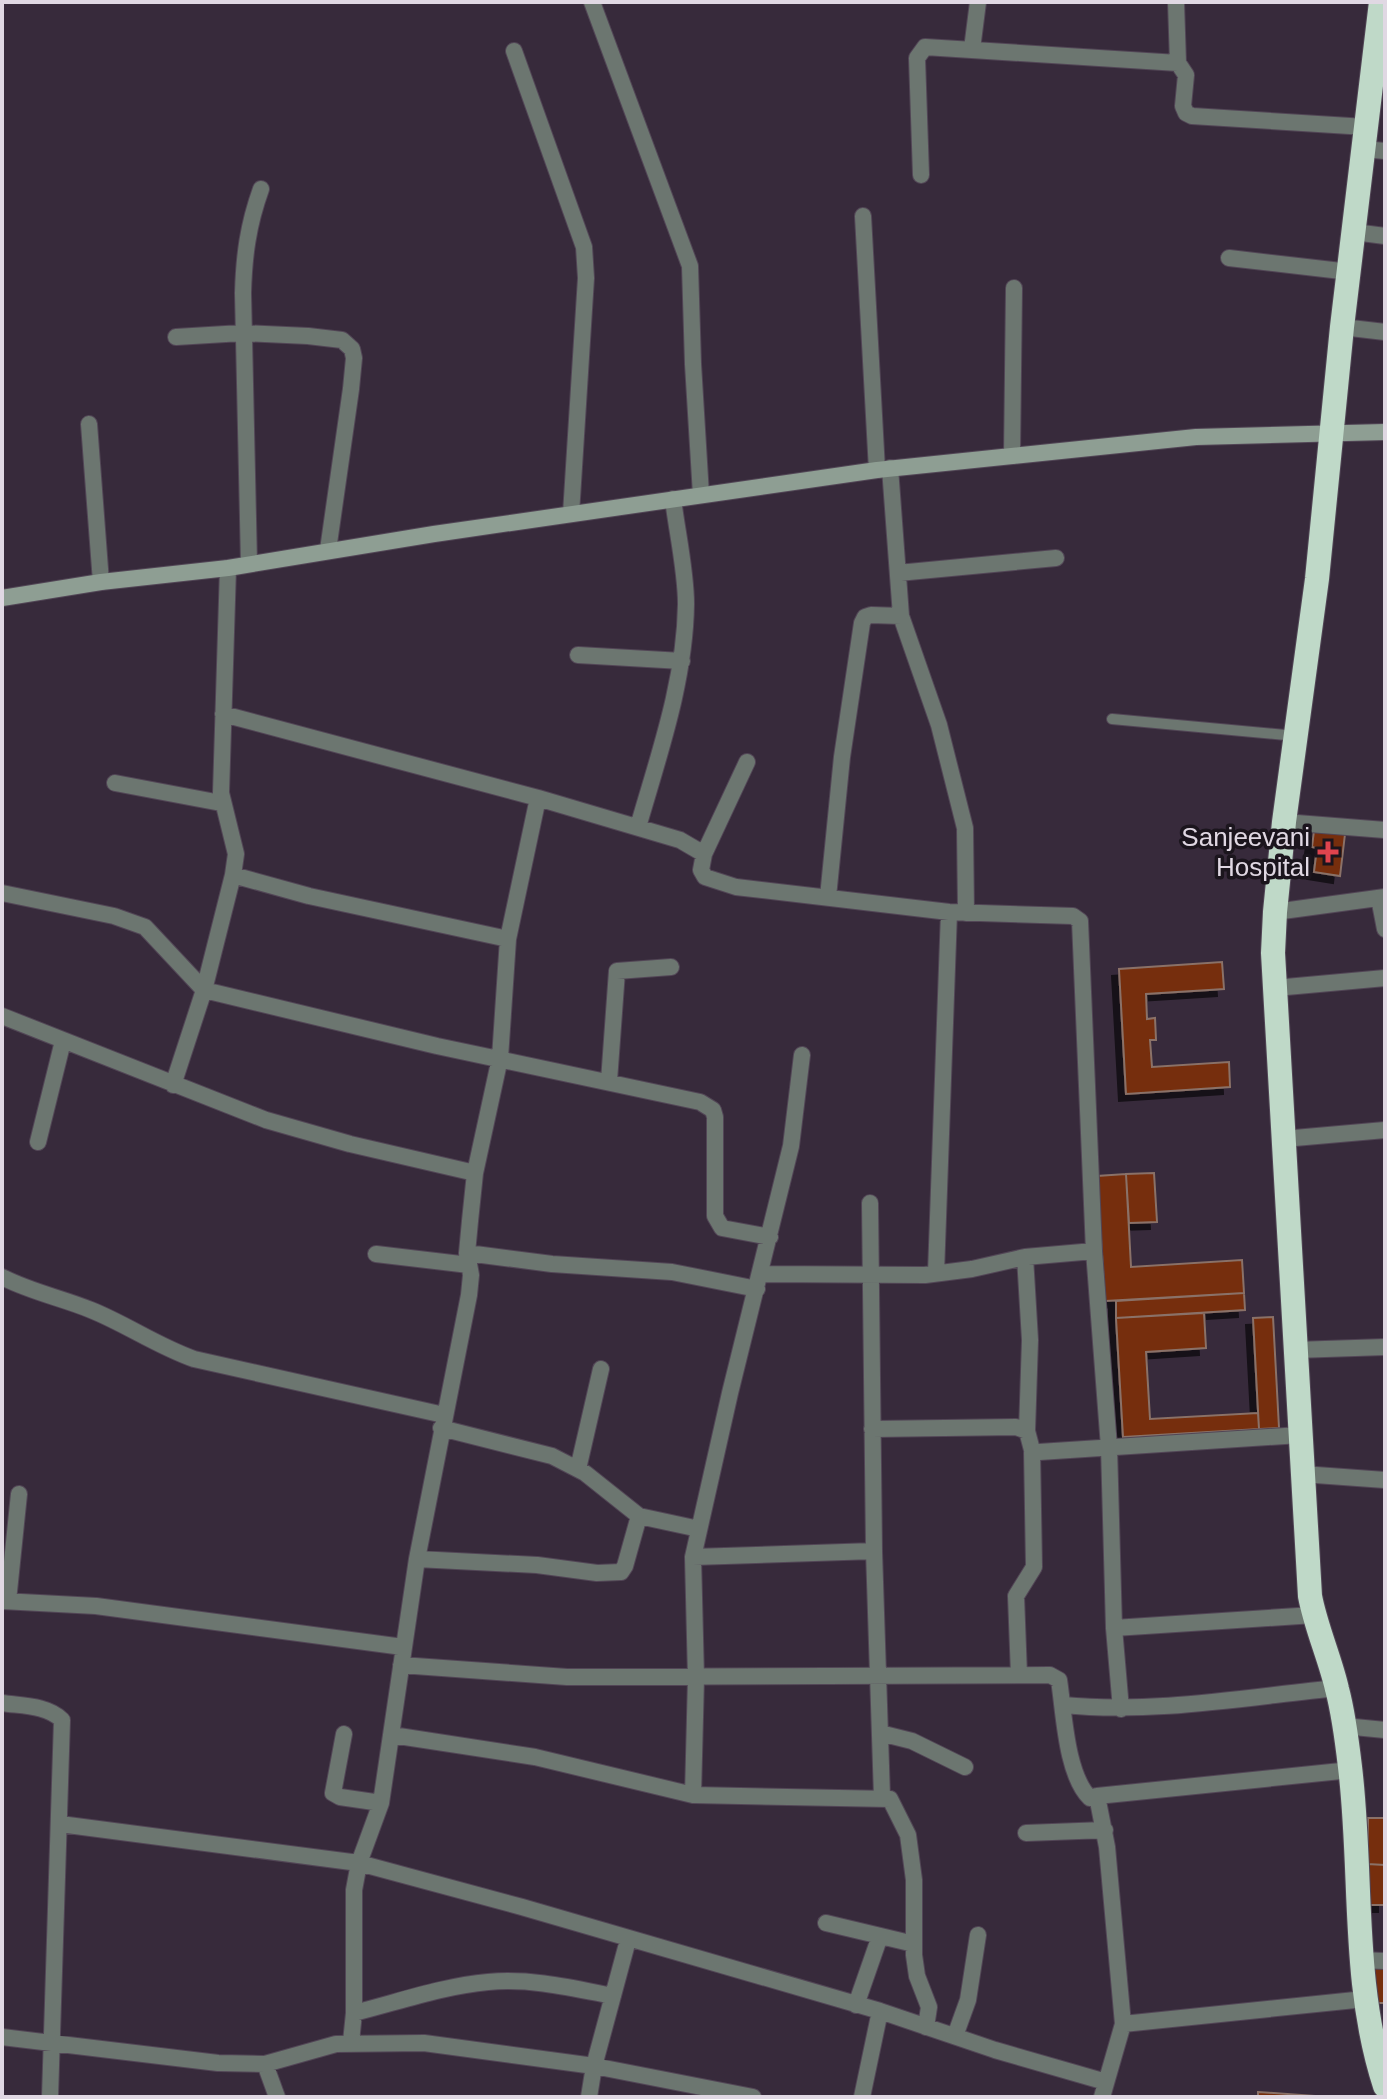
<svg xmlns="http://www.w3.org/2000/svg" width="1387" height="2099" font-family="Arial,sans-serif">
<defs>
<filter id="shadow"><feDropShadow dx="-7" dy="7" stdDeviation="0" flood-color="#0009"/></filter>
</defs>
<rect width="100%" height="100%" fill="#372a3b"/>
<path fill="#762d09" stroke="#8a7167" stroke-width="2" filter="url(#shadow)" d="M1314 831 1345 834 1340 876 1314 872 1317 848 1312 847Z
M1222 962 1224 989 1146 994 1147 1019 1155 1018 1156 1040H1150L1152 1067 1229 1062 1230 1087 1126 1094 1119 969Z
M1154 1173 1157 1222 1129 1223 1126 1174Z
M1126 1174 1131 1267 1242 1260 1244 1293 1105 1301 1097 1176Z
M1244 1293 1245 1310 1116 1318V1301Z
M1204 1313 1206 1348 1146 1352 1150 1419 1258 1413 1259 1429 1123 1437 1116 1318Z
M1273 1317 1279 1428 1259 1429 1253 1318Z
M1368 1818H1385V1865L1367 1864Z
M1367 1864 1385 1865V1905H1366Z
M1370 1964H1385V2003H1370Z
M1258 2092 1329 2097H1258Z"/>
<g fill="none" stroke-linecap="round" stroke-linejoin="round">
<g stroke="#524656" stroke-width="12">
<path id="lane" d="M1112 719 1296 736"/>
</g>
<g stroke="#524656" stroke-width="18">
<path id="street" d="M592 2 690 266 693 364 701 495
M1176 2 1178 63 1186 75 1183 106 1186 113 1192 116 1366 127
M972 49 978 2
M514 51 584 247 586 278 571 514
M1363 149 1385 151
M921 175 917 58 925 47 1178 63
M863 216 877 470
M1354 232 1385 236
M1229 258 1350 272
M1342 327 1385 332
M176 337 242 333 308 336 342 340 352 349 354 358 351 389 328 550
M89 424 101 582
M1012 456 1014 288
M890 468 901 616 939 725 965 828 966 913
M249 564 243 293C244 256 248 225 261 189
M228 568 221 793 236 854 233 875 309 896 508 939
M898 573 1056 558
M578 655 682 661
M223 714 538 798 680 840 704 854 701 870 705 877 736 887 949 912 1073 916 1080 921 1094 1251 1109 1447 1114 1628 1314 1615
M115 783 221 803
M1284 822 1385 830
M638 827C659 754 685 681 686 604 686 571 677 532 673 499
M704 854 747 762
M2 893 114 916 145 927 204 990
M828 897 842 757 862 623 865 617 871 615 901 616
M1379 898 1385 929
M1275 912 1385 897
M1275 988 1385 978
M204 990 233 875
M2 1016 266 1120 350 1144 475 1173
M609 1081 617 971 671 967
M173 1085 204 990 437 1046 700 1102 713 1110 715 1117V1216L722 1228 770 1237
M1283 1139 1385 1130
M38 1142 63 1041
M870 1203 874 1551 882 1797
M467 1253 552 1264 672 1272 757 1289
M376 1254 469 1265
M1025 1257 1030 1340 1027 1431
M936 1273 949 912
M761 1274 925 1275 972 1269 1025 1257 1094 1251
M2 1277C31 1292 62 1298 91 1310 126 1324 157 1346 194 1359L444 1415
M1295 1350 1385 1347
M441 1428 552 1456 585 1473 639 1516 699 1529
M872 1429 1016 1427 1027 1431 1032 1450 1039 1452 1300 1435
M578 1469 601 1369
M1302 1474 1385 1480
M693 1557 874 1551
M417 1559 537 1565 597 1573 621 1572 625 1566 639 1516
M2 1601 96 1606 403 1647
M8 1601 19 1494
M1114 1628 1121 1709
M401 1665 567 1677 1050 1675 1059 1680C1064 1712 1066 1775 1090 1798L1097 1796
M1019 1675 1016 1596 1034 1567 1032 1450
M2 1703C22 1706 47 1705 62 1720L50 2097
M1063 1705C1154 1714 1247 1697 1337 1688
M1344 1726 1385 1730
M880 1733 912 1741 965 1767
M344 1734 333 1793 340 1797 381 1803
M392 1735 535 1757 693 1795 890 1799 908 1835 914 1880V1955L917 1976 929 2007 926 2027
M693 1795 696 1678 693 1557 730 1393 791 1146 802 1055
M60 1824 359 1863 522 1907 880 2011 995 2050 1106 2082
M1026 1833 1105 1830
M826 1923 914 1944
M1360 1960 1385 1961
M856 2005 880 1936
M354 2013V1890L359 1863 381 1803 417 1559 469 1295 471 1275 467 1253 470 1221 475 1173 500 1058 508 939 538 798
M1123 2024 1107 1847 1097 1796 1351 1770
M955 2036 968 2000 978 1935
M2 2037 218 2063 265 2064 336 2044 424 2043 594 2066 753 2097
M351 2042 354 2013C398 2002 443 1986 488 1982 531 1978 572 1988 613 1996
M265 2064 277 2097
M589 2097 594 2066 628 1940
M862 2097 880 2011
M1102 2097 1123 2024 1365 1999"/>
</g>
<g stroke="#524656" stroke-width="18">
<path id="secondary" d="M2 598 101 582 228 568 434 534 877 470 1196 437 1385 432"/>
</g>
<g stroke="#524656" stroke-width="26">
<path id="highway" d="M1381 2 1342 327 1317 579 1284 822 1275 912 1273 953 1310 1596C1316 1628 1330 1658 1337 1689 1344 1715 1347 1741 1350 1767 1363 1874 1351 1982 1385 2086"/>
</g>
<use href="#lane" stroke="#6c7670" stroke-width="10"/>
<use href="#street" stroke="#6c7670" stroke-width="16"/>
<use href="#secondary" stroke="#8e9e93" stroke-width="16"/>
<use href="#highway" stroke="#bfd9c8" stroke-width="24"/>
</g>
<path fill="#e0444e" stroke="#1b151d" stroke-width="3" d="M1324 840h8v8h8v8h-8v8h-8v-8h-8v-8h8z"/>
<g text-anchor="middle" stroke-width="7" stroke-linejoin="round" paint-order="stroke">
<g font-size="26" fill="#e0d8e3" stroke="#1b151d" text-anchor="end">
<text x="1310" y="846">Sanjeevani<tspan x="1310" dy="30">Hospital</tspan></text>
</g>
</g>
<rect width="1387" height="2099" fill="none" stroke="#e0d8e3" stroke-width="8"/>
</svg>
